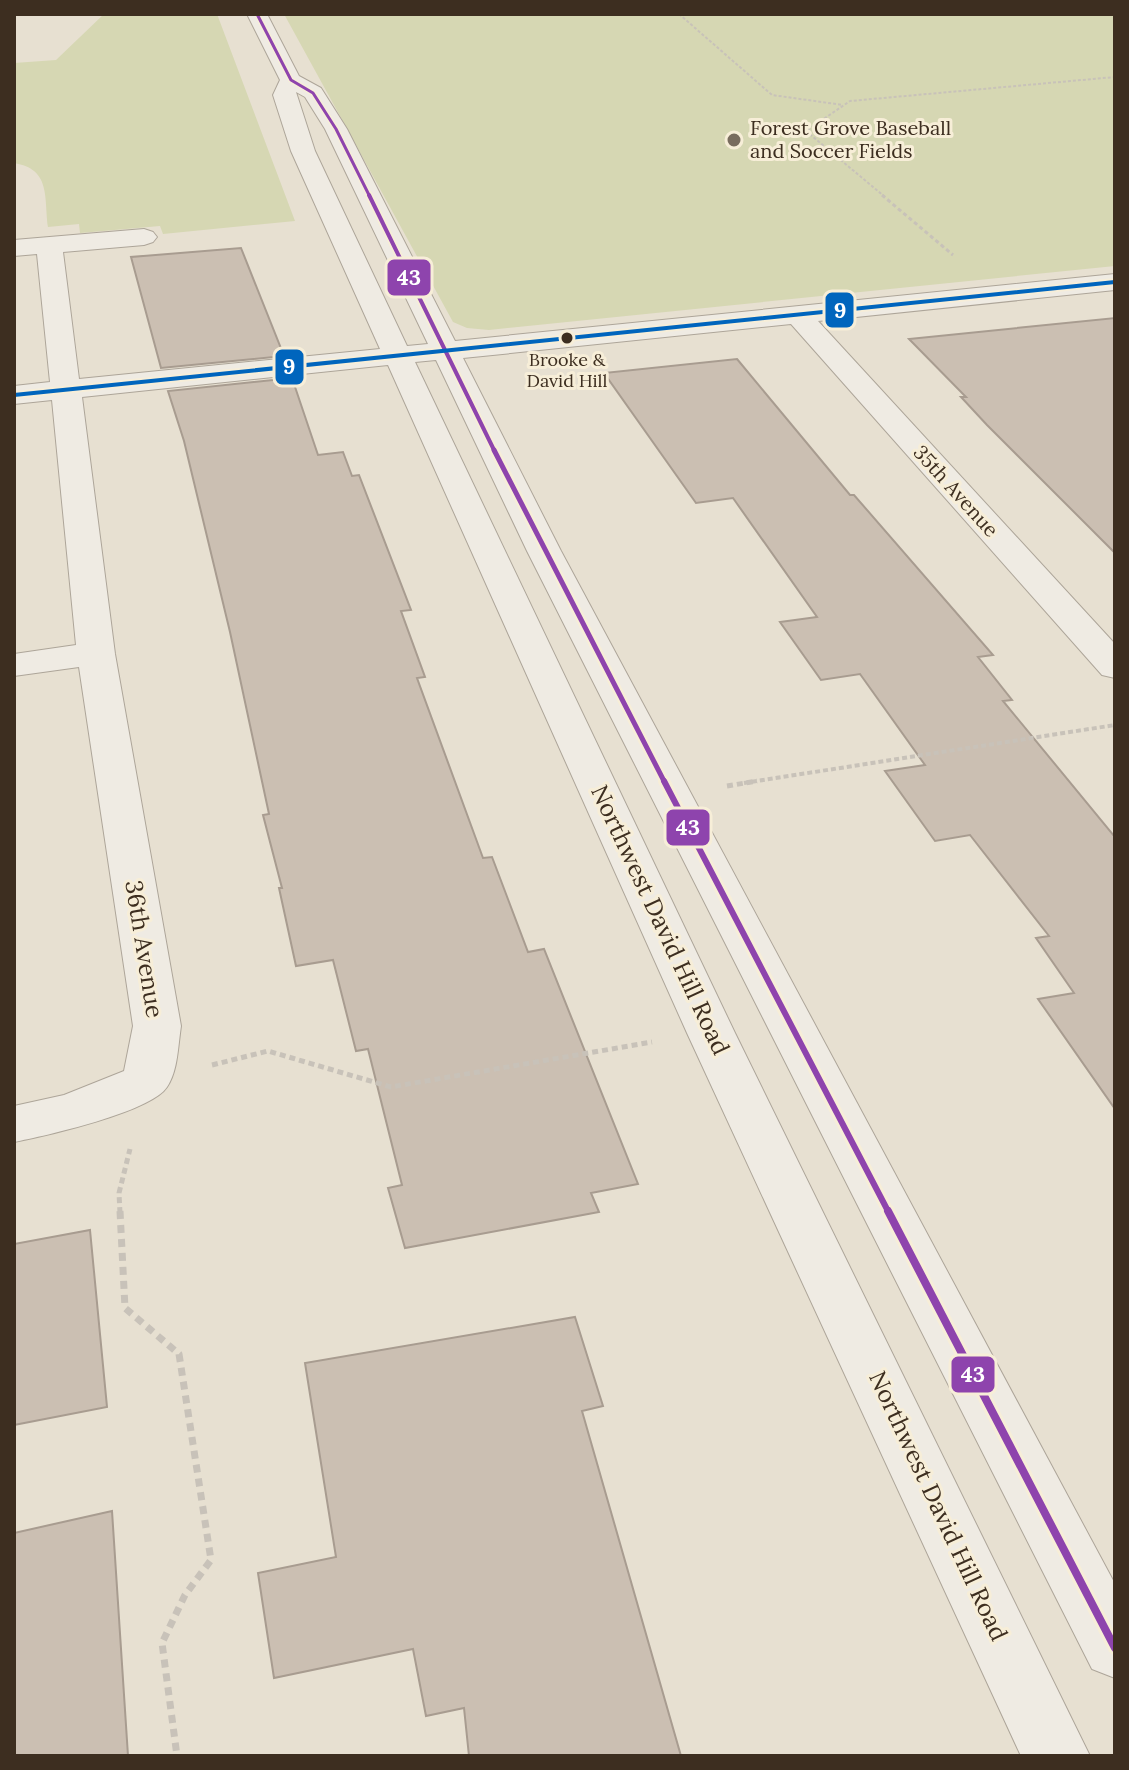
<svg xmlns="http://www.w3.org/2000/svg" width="1129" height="1770" font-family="Lora,serif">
<rect width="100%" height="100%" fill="#e7e0d1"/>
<path fill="#d6d7b3" d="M104 14H217L295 221 163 234 160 226 80 233 79 224 48 227C44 197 51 169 14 163V63L56 60Z
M284 14H1115V266L489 330 467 328 453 322Z"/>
<path fill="#cbbfb2" stroke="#a89c90" stroke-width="2" d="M241 248 284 356 161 368 131 257Z
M1115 318V553L987 425 961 397H966L909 339Z
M737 359 850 495H854L993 655 978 657 1012 700 1003 701 1115 837V1109L1038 999 1074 993 1036 938 1049 936 970 835 935 841 885 771 925 765 860 674 821 680 780 622 817 617 733 498 696 503 604 373Z
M292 378 318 455 343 452 352 476 359 475 411 610 401 611 425 677 417 678 483 858 492 857 528 952 544 949 638 1184 591 1193 599 1212 405 1248 388 1188 402 1185 368 1049 356 1051 333 960 296 966 279 888H282L263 815 269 814 230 632 184 441 168 391Z
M90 1230 107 1407 14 1425V1244Z
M575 1317 603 1406 582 1411 681 1756H469L464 1708 426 1716 413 1649 274 1678 258 1573 336 1557 305 1363Z
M112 1511 128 1756H14V1533Z"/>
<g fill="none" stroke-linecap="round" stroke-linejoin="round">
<g stroke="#ada599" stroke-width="2">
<path id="minor" d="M247 14H267L299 76 321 88 347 129 455 341 1115 274V290L818 321 1115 644V678L1102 675 791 324 463 358 561 551 1115 1584V1678L1092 1669 527 551 436 360 415 362 735 1033 1090 1756H1021L687 1033 388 365 82 397 115 654 181 1026C178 1045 178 1071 167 1087 151 1112 45 1136 14 1142V1106L64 1095 124 1071 133 1026 79 667 14 676V654L76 645 52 400 14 404V386L50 382 37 254 14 256V240L144 229 153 232 157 237 153 242 144 245 63 252 79 379 380 349 291 151 273 95 280 80ZM296 92 305 97 325 129 428 344 407 346 315 151Z"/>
</g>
<path stroke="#c8c2b9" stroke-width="2" stroke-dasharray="3 2" stroke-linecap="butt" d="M679 14 772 95 843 105
M885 197 806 131 850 101 1115 77"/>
<path stroke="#c8c2b9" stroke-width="3" stroke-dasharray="4 3" stroke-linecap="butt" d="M882 195 953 255"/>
<path stroke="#c8c2b9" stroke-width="4" stroke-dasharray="5 3" stroke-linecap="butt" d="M744 783 1115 725"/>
<path stroke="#c8c2b9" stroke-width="5" stroke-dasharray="6 4" stroke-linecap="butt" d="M727 786 757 781
M212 1065 268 1051 391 1087 652 1042
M120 1213 119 1193 130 1149"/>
<path stroke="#c8c2b9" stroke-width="7" stroke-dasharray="8 6" stroke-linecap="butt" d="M120 1211 125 1308 179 1354 211 1560 185 1595 162 1643 177 1756"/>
<use href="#minor" fill="#efebe3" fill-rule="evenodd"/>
<g stroke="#f7eed8" stroke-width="6">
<path id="bus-1-far4" d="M257 14 291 80 313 93 336 129 370 197"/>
</g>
<g stroke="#f7eed8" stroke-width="8">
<path id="bus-1-far3" d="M369 195 495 452"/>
</g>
<g stroke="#f7eed8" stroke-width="10">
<path id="bus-1-far2" d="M494 450 665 783"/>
</g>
<g stroke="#f7eed8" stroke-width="12">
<path id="bus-1-far1" d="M664 781 889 1213"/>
</g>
<g stroke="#f7eed8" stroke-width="14">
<path id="bus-1" d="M888 1211 1115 1648"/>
</g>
<g stroke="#f7eed8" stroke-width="8">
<path id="bus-2" d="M14 395 1115 282"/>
</g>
<use href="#bus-1-far4" stroke="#8e44ad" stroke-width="3"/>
<use href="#bus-1-far3" stroke="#8e44ad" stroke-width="4"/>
<use href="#bus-1-far2" stroke="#8e44ad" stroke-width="5"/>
<use href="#bus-1-far1" stroke="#8e44ad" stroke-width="6"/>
<use href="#bus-1" stroke="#8e44ad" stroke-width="8"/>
<use href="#bus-2" stroke="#0065bd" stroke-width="4"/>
</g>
<circle fill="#786c5e" stroke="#f7eed8" stroke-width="3" cx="734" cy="140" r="8"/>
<circle fill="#3d2e20" stroke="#f7eed8" stroke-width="3" cx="567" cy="338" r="7"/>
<g text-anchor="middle" stroke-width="6" stroke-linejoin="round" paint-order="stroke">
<g font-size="18" fill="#3d2e20" stroke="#f7eed8">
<text x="567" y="366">Brooke &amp;<tspan x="567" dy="21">David Hill</tspan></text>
</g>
<g font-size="20" fill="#3d2e20" stroke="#f7eed8" text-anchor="start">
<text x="750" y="135">Forest Grove Baseball<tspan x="750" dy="23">and Soccer Fields</tspan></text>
</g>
<g font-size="20" fill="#3d2e20" stroke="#f7eed8">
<text transform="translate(956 491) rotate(48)" y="7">35th Avenue</text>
</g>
<g font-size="24" fill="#3d2e20" stroke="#f7eed8">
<text transform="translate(660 920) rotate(65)" y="8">Northwest David Hill Road</text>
<text transform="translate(144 949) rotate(81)" y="8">36th Avenue</text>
<text transform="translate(938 1506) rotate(65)" y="8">Northwest David Hill Road</text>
</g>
</g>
<g stroke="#f7eed8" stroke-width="3">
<rect x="386" y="258" width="46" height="39" rx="8" fill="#8e44ad"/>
<rect x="824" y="291" width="31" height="38" rx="8" fill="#0065bd"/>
<rect x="274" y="348" width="31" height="38" rx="8" fill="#0065bd"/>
<rect x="665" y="808" width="46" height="39" rx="8" fill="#8e44ad"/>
<rect x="950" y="1355" width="46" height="39" rx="8" fill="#8e44ad"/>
</g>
<g font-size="22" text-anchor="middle" font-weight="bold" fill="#fff">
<text x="409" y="285">43</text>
<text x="840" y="318">9</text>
<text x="289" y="374">9</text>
<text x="688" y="835">43</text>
<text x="973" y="1382">43</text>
</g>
<rect width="1129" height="1770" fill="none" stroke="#3d2e20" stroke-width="32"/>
</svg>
